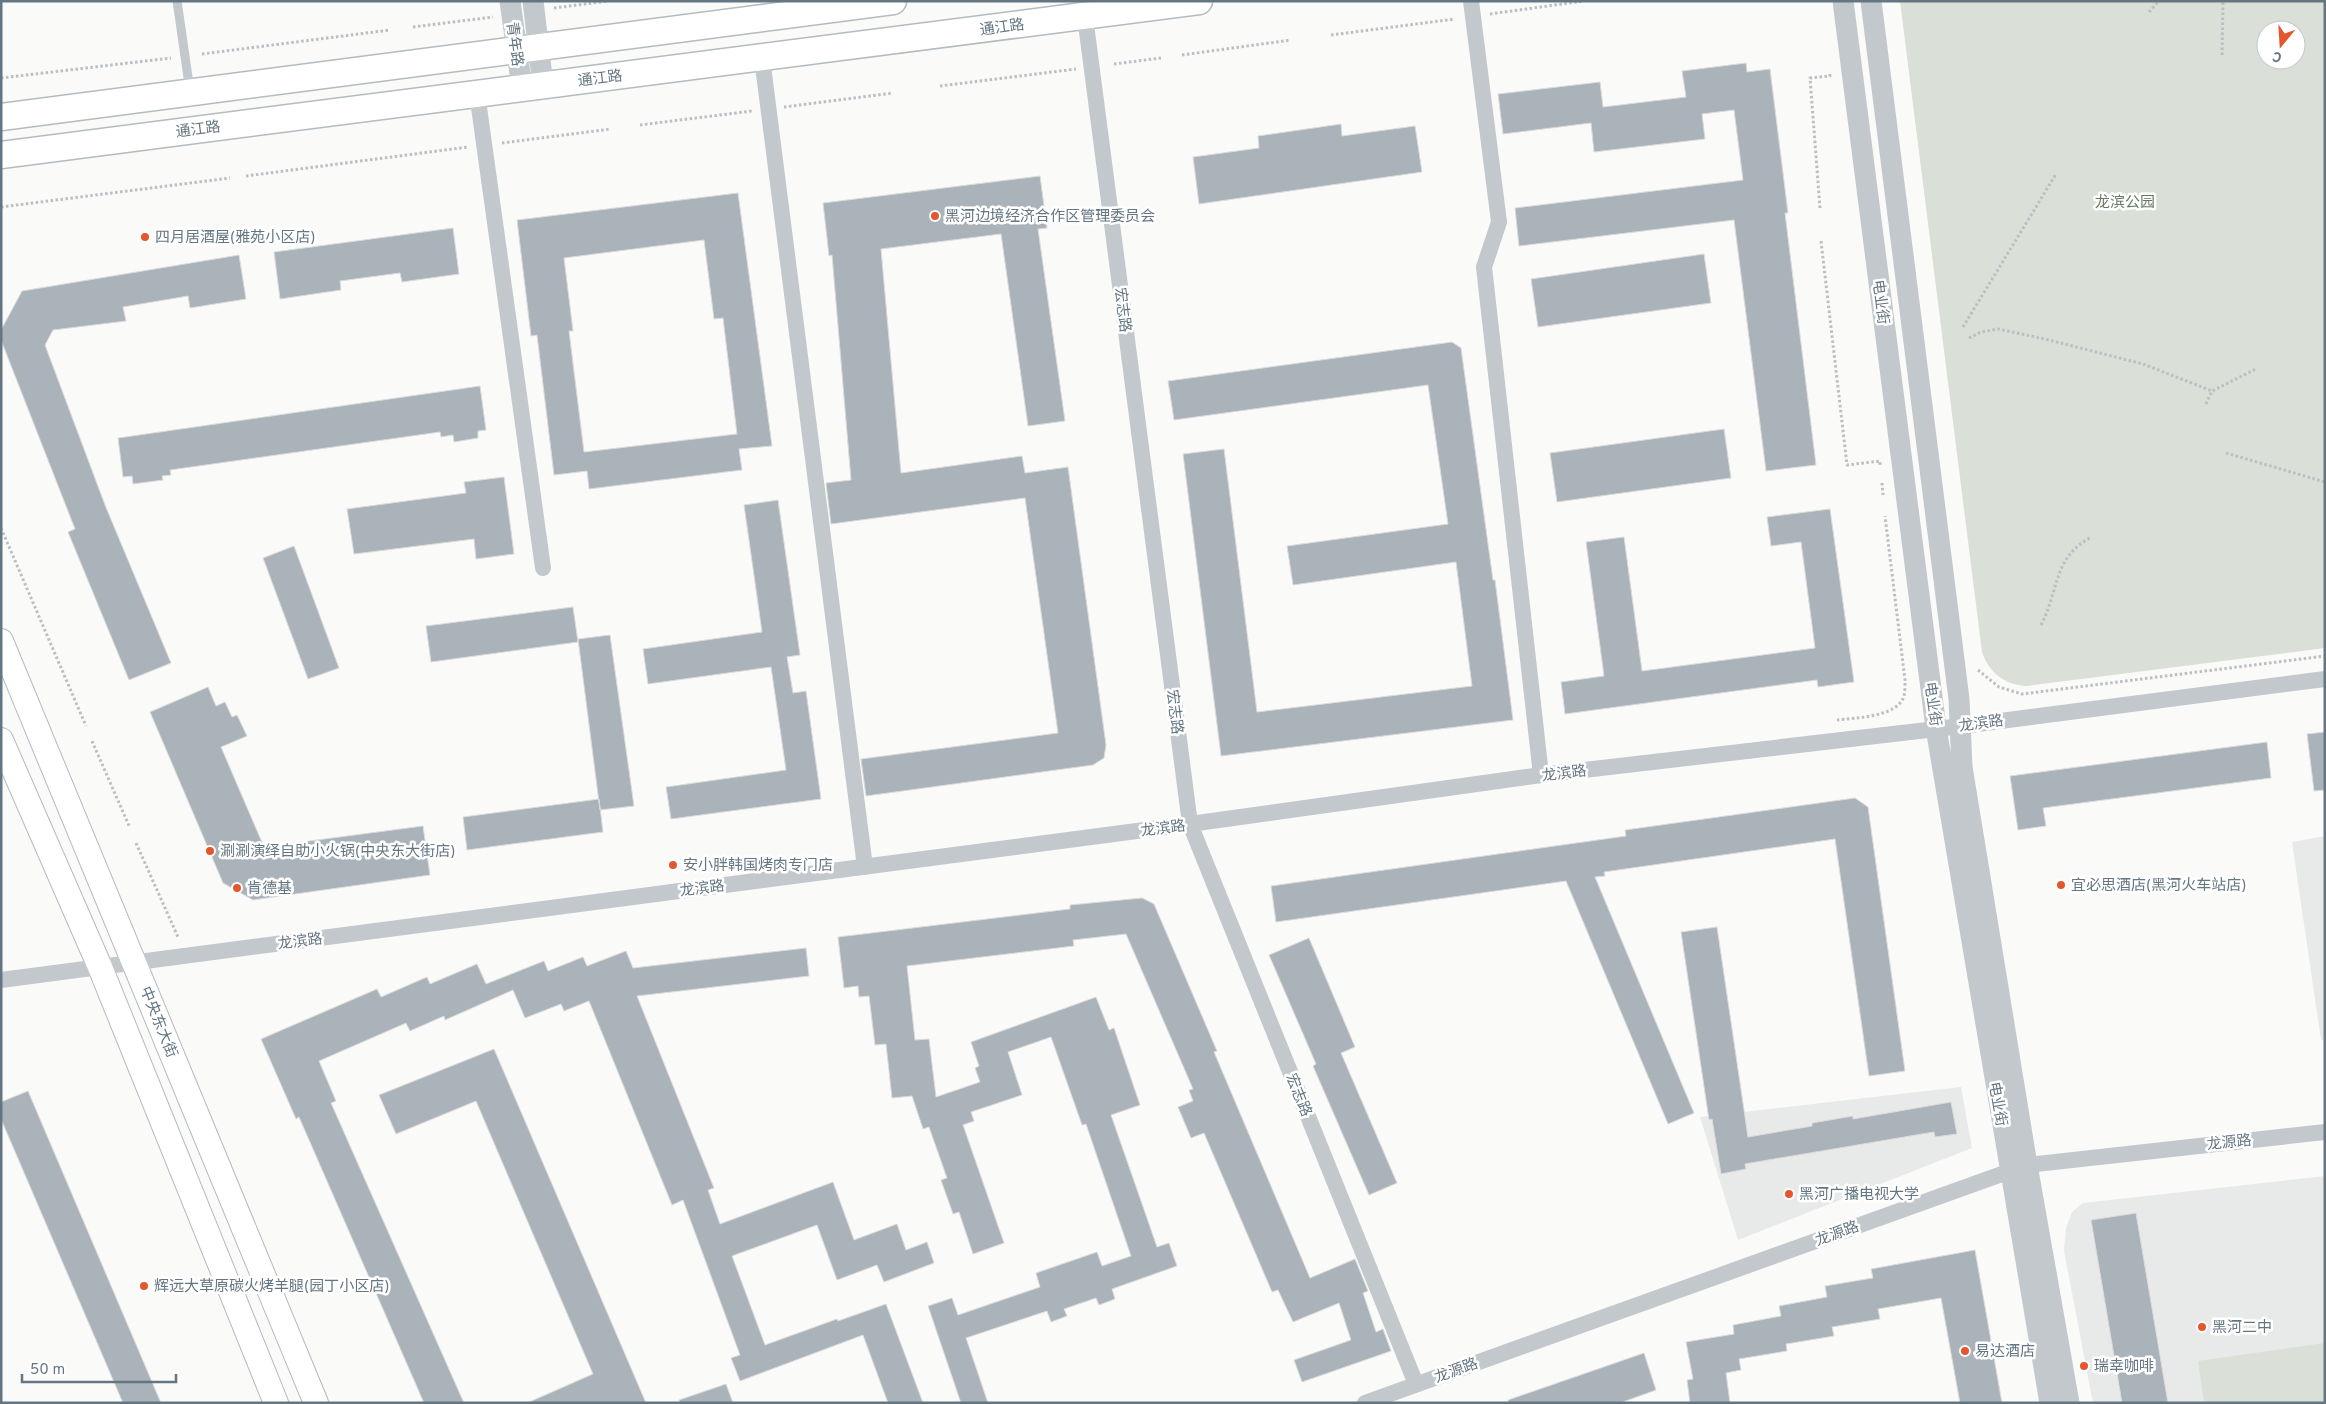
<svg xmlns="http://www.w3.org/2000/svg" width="2326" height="1404" font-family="Overpass,'Noto Sans SC',sans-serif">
<rect width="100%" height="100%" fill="#fafaf8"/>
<path fill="#e8e9e9" d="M2325 836V1039L2321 1040 2292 842Z
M1961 1087 1972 1148 1738 1240 1700 1117Z
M2325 1176V1403H2093L2064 1251 2066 1228 2072 1212 2083 1203Z"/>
<path fill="#dadfd7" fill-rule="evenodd" d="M1900 1H2325V648L2027 686C2005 685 1989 673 1982 652ZM2266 30H2296V60H2266Z
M2325 1343V1403H2204L2198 1361Z"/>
<path fill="#aab3b9" stroke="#dcdcda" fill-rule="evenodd" d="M1746 63 1747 72 1770 69 1788 213H1785L1816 465 1766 471 1734 220 1519 246 1515 208 1743 180 1734 110 1702 114 1705 139 1594 152 1591 123 1503 134 1498 94 1600 82 1603 107 1686 97 1682 71Z
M1341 124 1342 136 1415 126 1422 172 1199 204 1193 157 1259 148 1258 136Z
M1040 176 1047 228 1038 229 1065 421 1028 426 1001 234 881 249 901 473 1022 456 1025 473 1068 467 1106 745 1104 758 1093 765 866 796 861 759 1058 733 1025 498 831 524 826 483 851 480 832 255 829 256 823 203Z
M738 193 772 446 739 449 742 470 589 489 587 471 554 475 537 335 531 336 517 220ZM704 240 714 319 723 318 737 434 584 452 569 331H573L564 258Z
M453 228 459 274 402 282 400 273 340 281 341 290 280 299 274 252Z
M1704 254 1711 303 1538 327 1531 279Z
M239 255 246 299 190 308 188 296 123 307 126 321 53 330 45 345 105 505 171 663 129 680 68 532 75 529 1 340V330L22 291Z
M1452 342 1461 348 1493 580H1495L1513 720 1221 756 1183 454 1224 449 1257 712 1472 686 1456 562 1293 585 1287 546 1448 524 1428 385 1174 420 1168 381Z
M480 386 486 430 478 431V438L454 442 453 435 441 437 440 432 170 470 171 475 162 476 163 480 133 484 132 476 123 477 118 438Z
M1724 429 1731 478 1557 502 1550 453Z
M504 477 514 554 476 559 474 539 354 554 347 509 466 493 464 482Z
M778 500 800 655 787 657 793 693 806 691 821 799 671 819 666 787 786 770 771 667 648 684 643 649 762 632 744 505Z
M1830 509 1854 682 1818 687 1817 680 1565 714 1561 682 1604 676 1586 542 1624 537 1642 671 1815 648 1801 542 1771 546 1767 517Z
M294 546 339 668 308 679 263 558Z
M573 607 578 642 431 662 426 626Z
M610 635 634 806 600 810 578 639Z
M208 687 216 706 225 702 232 717 237 715 247 736 221 747 264 847 423 826 430 875 253 900 223 883 150 712Z
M2325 732V790L2314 791 2307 734Z
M2267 742 2271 778 2043 808 2046 826 2018 830 2010 776Z
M1855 798 1868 807 1905 1071 1869 1076 1835 839 1604 872 1605 876 1595 877 1694 1113 1668 1124 1566 881 1276 922 1271 886 1626 836 1625 830Z
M599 799 603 832 467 850 463 817Z
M1142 898 1154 904 1217 1051 1214 1052 1310 1278 1355 1259 1368 1291 1363 1293 1376 1332 1383 1329 1391 1351 1302 1382 1294 1360 1351 1340 1339 1303 1293 1322 1278 1290 1272 1292 1204 1133 1191 1138 1178 1107 1193 1101 1189 1090 1193 1089 1126 934 1073 940 1074 946 907 966 915 1040 929 1039 936 1097 980 1082 975 1068 979 1066 971 1042 1096 997 1109 1030 1114 1028 1140 1105 1111 1115 1157 1247 1169 1243 1177 1266 1112 1289 1115 1299 1099 1305 1096 1298 1064 1309 1067 1316 1051 1322 1047 1311 966 1338 988 1403H961L928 1306 952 1298 958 1315 1040 1287 1036 1273 1097 1252 1102 1266 1131 1256 1086 1124 1082 1125 1051 1037 1008 1052 1022 1095 971 1112 974 1121 963 1125 1004 1243 973 1254 959 1212 953 1214 941 1180 947 1178 929 1127 923 1129 912 1096 892 1098 886 1044 875 1045 869 996 859 997 858 986 844 988 838 937 1070 909V905Z
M1717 927 1748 1137 1812 1126V1123L1853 1116V1119L1951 1102 1957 1134 1935 1137 1934 1132 1745 1164 1746 1169 1721 1174 1712 1119 1709 1120 1681 932Z
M1309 938 1355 1047 1341 1053 1397 1183 1369 1195 1313 1066 1316 1064 1269 955Z
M806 948 809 976 637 996 714 1188 708 1190 720 1224 833 1182 854 1240 897 1224 906 1250 927 1242 934 1263 884 1282 877 1265 837 1280 817 1225 732 1256 765 1345 837 1319 838 1321 886 1304 923 1403H888L863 1335 740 1381 731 1358 740 1355 683 1200 672 1205 589 1001 564 1011 561 1004 525 1018 513 990 445 1020 444 1016 410 1031 406 1023 319 1061 336 1101 331 1103 464 1403H424L299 1117 296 1119 261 1039 377 989 381 997 427 977 430 984 477 964 486 984 544 961 548 971 583 957 587 966 626 951 633 968Z
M494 1049 646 1403H527L593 1374 476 1101 396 1134 379 1095Z
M28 1091 161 1403H123L1 1119V1102Z
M2136 1213 2168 1403H2122L2091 1220Z
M1975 1250 2002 1403H1960L1941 1298 1878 1309 1880 1319 1832 1327 1834 1336 1786 1344 1787 1351 1739 1359 1741 1370 1726 1373 1730 1403H1690L1687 1380 1693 1379 1686 1342 1734 1334 1733 1325 1781 1316 1779 1306 1827 1297 1825 1286 1873 1278 1871 1269Z
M1644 1353 1656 1390 1620 1403H1509L1508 1400Z
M726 1384 733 1403H680L679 1400Z"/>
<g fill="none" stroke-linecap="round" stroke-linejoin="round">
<g stroke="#b3babf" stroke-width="26">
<path id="secondary" d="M1 641 316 1403
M1 740 100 967 276 1403"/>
</g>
<g stroke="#b5babe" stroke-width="29">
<path id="primary" d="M1 117 893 1
M1 155 1199 1"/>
</g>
<path stroke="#bbbfc2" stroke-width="3" stroke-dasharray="2.5 2.5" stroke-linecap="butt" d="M554 8 608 1
M2149 12 2159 1
M1490 14 1584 1
M413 27 493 17
M1331 35 1455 19
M202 54 390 30
M1182 55 1291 40
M2222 55 2223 1
M1114 64 1161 58
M1 78 171 58
M940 86 1076 69
M784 107 893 93
M640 125 752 111
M502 143 611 129
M246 176 468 147
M1 207 230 178
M1820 208 1810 78 1830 76 1829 72
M1821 241 1847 465 1880 461V465
M1963 327 2056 174
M1969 338 1981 332 1998 329 2045 339 2143 364 2212 391
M2206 404 2212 391 2256 369
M2226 453 2325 482
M1882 483 1883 495
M1 528 86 726
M2041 625C2059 591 2053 556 2092 537
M1978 670 1999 687 2022 694 2325 656
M1837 720C1855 718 1898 717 1904 696 1905 691 1905 685 1905 680L1885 516
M92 741 130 828
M136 843 178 937"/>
<path stroke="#c3c8cc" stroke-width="9" d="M177 1 190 91"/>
<path stroke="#c3c8cc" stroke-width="16" d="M1083 1 1190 824 1416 1384
M1471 1 1499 222 1484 267 1541 775
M762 58 865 867
M477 93 543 568
M1 980 1190 824 1541 775 1962 726 2325 679
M1365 1403 2027 1165 2325 1132"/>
<path stroke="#c3c8cc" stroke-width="21" d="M510 1 522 88
M533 1 543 85
M1843 1 1936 728 2050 1403
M1871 1 1959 699 1962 767 2027 1165 2069 1403"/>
<use href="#secondary" stroke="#fff" stroke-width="24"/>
<use href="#primary" stroke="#fff" stroke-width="26"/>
</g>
<g fill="#e4572e" stroke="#fff" stroke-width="2">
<circle cx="935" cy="216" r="5"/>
<circle cx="145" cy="237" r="5"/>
<circle cx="210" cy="851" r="5"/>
<circle cx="673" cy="865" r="5"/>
<circle cx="2061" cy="885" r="5"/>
<circle cx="237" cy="888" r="5"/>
<circle cx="1789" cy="1194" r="5"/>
<circle cx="144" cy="1286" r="5"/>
<circle cx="2202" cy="1327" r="5"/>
<circle cx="1965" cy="1351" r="5"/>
<circle cx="2084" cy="1366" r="5"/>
</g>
<g text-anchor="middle" stroke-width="5" stroke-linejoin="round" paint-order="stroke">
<g font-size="15" fill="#657683" stroke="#fff">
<text transform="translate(1002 27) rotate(-8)" y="5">通江路</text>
<text transform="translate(515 44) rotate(82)" y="5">青年路</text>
<text transform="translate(600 78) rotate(-7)" y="5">通江路</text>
<text transform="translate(198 129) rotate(-7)" y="5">通江路</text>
<text transform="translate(1881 302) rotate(83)" y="5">电业街</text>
<text transform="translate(1123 310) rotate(83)" y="5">宏志路</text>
<text transform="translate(1933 704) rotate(82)" y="5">电业街</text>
<text transform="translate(1175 712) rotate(83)" y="5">宏志路</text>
<text transform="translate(1981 723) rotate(-8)" y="5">龙滨路</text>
<text transform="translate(1564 773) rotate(-7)" y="5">龙滨路</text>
<text transform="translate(1163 828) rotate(-7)" y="5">龙滨路</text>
<text transform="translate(702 888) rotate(-7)" y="5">龙滨路</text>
<text transform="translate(300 941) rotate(-7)" y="5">龙滨路</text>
<text transform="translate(159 1022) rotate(68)" y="5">中央东大街</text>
<text transform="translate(1299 1095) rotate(68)" y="5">宏志路</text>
<text transform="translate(1998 1104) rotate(80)" y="5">电业街</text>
<text transform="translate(2229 1142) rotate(-6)" y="5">龙源路</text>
<text transform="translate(1837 1233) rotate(-20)" y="5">龙源路</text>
<text transform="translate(1456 1370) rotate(-20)" y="5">龙源路</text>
</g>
<g font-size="15" fill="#687a64" stroke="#fff">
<text x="2125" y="207">龙滨公园</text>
</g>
<g font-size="15" fill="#657683" stroke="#fff" text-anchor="start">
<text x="945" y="221">黑河边境经济合作区管理委员会</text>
<text x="155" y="242">四月居酒屋(雅苑小区店)</text>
<text x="220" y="856">涮涮演绎自助小火锅(中央东大街店)</text>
<text x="683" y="870">安小胖韩国烤肉专门店</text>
<text x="2071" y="890">宜必思酒店(黑河火车站店)</text>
<text x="247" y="893">肯德基</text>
<text x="1799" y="1199">黑河广播电视大学</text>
<text x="154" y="1291">辉远大草原碳火烤羊腿(园丁小区店)</text>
<text x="2212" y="1332">黑河二中</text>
<text x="1975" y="1356">易达酒店</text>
<text x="2094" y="1371">瑞幸咖啡</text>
</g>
</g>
<rect width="2326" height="1404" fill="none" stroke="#657683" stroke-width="5"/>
<g transform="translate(2281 45) rotate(198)"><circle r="24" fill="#ffffff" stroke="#c1c8cd"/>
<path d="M0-4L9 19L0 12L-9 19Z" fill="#e4572e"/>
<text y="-8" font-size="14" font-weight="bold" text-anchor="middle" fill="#657683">С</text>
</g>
<path d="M22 1374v8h154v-8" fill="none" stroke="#657683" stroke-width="2.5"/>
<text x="30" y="1374" font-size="15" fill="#657683" stroke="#ffffff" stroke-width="4" paint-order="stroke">50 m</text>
</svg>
